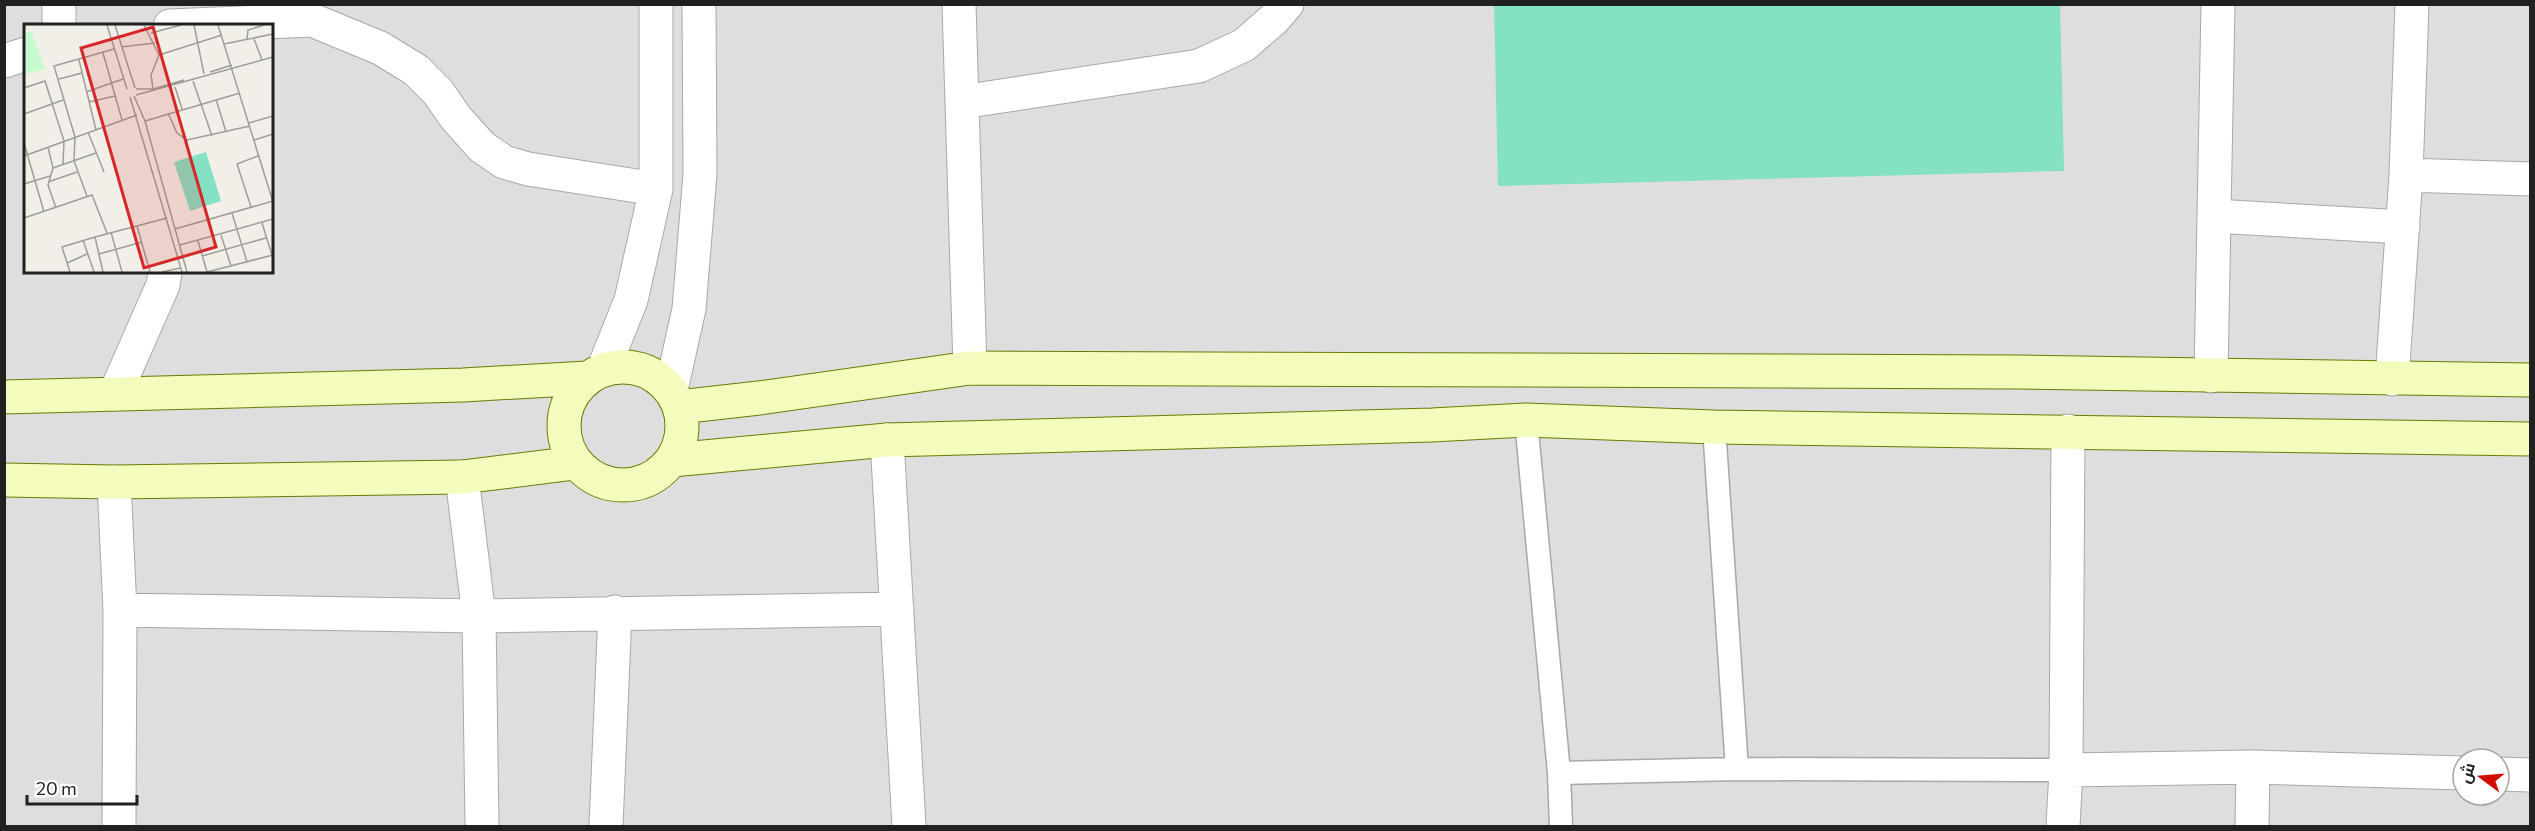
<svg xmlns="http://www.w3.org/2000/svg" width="2535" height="831" font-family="Commissioner,Cairo,sans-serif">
<rect width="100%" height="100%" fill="#f1efe8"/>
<path fill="#dfdede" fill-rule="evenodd" d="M5 5H2530V826H5ZM26 26H272V272H26ZM2463 759H2499V795H2463Z"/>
<path fill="#85e1c3" d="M1494 5H2060L2064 171 1498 186Z"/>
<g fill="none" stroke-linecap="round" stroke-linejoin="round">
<g stroke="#a8a8a8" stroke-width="25">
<path id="lane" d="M1526 420 1559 773 1561 826
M1714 427 1737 769
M1559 773 1737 769 2066 770"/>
</g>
<g stroke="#a8a8a8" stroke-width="35">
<path id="street" d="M59 4V26
M959 4 970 368
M170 26 312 20 380 48 416 70 438 92 456 118 482 147 504 162 528 169 656 189
M4 61 26 54
M962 102 1199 66 1244 45 1274 19 1287 4
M2406 175 2530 179
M2214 216 2403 227
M603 370 631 300 656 189V4
M2211 376 2218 4
M2392 379 2406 175 2412 4
M671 390 689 309 700 174 699 4
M115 394 163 285 165 272
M887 440 909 826
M462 477 479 616 482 826
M114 482 120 610 119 826
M120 610 479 616 897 609
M2066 770 2253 767 2463 773
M2499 774 2530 775
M606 826 615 612
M2063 826 2066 770 2068 431
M2252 826 2253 767"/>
</g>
<g stroke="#687d03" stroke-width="35">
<path id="secondary" d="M564 426a59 59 0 1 1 118 0a59 59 0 1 1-118 0Z
M4 397 463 385 587 378
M679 407 759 398 970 368 2018 372 2530 380
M672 460 887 440 1432 425 1526 420 1714 427 2530 439
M4 480 114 482 462 477 575 463"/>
</g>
<use href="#lane" stroke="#fff" stroke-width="22"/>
<use href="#street" stroke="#fff" stroke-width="33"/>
<use href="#secondary" stroke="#f4fbbc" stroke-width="33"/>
</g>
<g transform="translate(24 24)">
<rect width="249" height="249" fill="#f1efe8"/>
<path d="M7 7 21 45 0 50V10Z" fill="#c5fbcd"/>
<path d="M182 128 197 177 166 187 150 138Z" fill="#85e1c3"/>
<path fill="none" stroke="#9e9d98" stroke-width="1.5" d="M83 1 103 65M91 1 111 64M120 1 135 31 127 51 129 65M170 1 180 50M194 1 249 178M127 9 157 1M223 15 224 6 240 1M230 15 238 36M200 20 249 10M97 23 131 19M79 29 98 96M135 31 198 11M55 36 72 106M186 48 208 41M35 55 58 49M169 57 188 112M151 63 158 85M0 64 21 57 40 117 39 140M112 65H129L160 56M62 68 99 55M112 71 249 33M110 72 121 97 163 248M106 73 158 248M192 75 202 108M65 78 91 72M144 89 153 109 163 116 226 102M0 90 39 76M121 97 216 69M225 99 249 92M64 108 80 148M230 116 249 110M0 119 20 188M24 123 29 144 24 161 32 184M0 132 113 91M29 144 72 129M24 158 53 148M0 160 26 152M63 172 50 137 51 113 30 42 90 25M227 183 213 140 234 132M208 189 223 238M0 194 68 171 83 209M238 199 248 231M113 202 126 248M151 205 249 177M87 208 98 248M197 211 207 242M71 213 143 194M59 216 70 248M174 217 183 248M156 221 249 195M75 230 118 218M178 232 242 214M43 239 63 230M46 248 38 223 71 213 79 248M138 248 156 244M183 248 249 231"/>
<path fill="#d62828" fill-opacity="0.15" stroke="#d62828" stroke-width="3" d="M129 3 192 223 120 244 57 24Z"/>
<rect width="249" height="249" fill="none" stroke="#212121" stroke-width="3"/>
</g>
<rect width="2535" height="831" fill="none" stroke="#212121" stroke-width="12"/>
<g transform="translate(2481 777) rotate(286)"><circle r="28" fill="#ffffff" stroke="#a6a6a6" stroke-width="1.5"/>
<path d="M0-4.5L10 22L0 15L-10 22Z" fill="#d20d00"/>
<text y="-9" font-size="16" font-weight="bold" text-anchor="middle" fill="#212121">ش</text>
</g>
<path d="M27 795v9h110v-9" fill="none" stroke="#212121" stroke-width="3"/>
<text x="36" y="795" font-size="18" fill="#212121" stroke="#ffffff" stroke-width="4.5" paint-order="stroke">20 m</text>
</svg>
